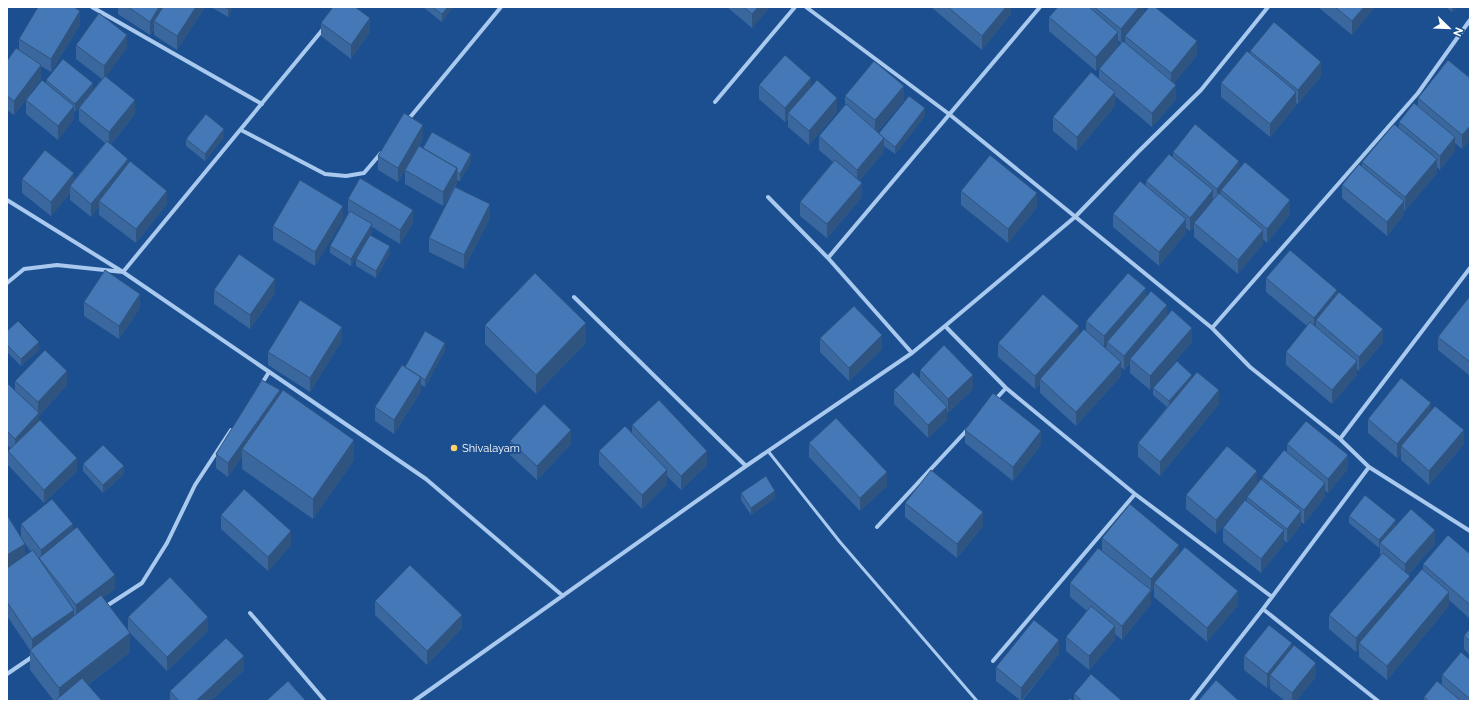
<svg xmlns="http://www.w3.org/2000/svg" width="1477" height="708" font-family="Raleway,sans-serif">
<rect width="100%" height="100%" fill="#1b4f8f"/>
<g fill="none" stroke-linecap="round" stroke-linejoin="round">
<path stroke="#a9c9ee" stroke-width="3" d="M768 451 840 542 977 701"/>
<path stroke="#a9c9ee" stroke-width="4" d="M92 7 262 104
M806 7 949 114 1212 328 1250 367 1340 439 1369 467 1470 531
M715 102 795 7
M407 121 501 7
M241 130 325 174 346 176 364 173 381 153
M768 197 828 258 912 353
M7 200 123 272 426 479 563 596
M828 258 1040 7
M7 283 24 269 57 265 123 272 324 28
M574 297 746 466
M945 326 1006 388 1135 494 1272 597
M1212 328 1418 93 1470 20
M261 385 269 372
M994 401 1006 388
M1340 439 1470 268
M877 527 968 429
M105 607 142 583 167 543 195 485 231 430
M1263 609 1378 701
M250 613 325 701
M993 661 1135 494
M7 674 35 655
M414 701 746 466 912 353 945 326 1075 217 1138 152 1201 90 1268 7
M1191 701 1263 609 1369 467"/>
</g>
<path fill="#3a679d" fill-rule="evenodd" d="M118 7H205L177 50 154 35V29L150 35 118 14Z
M211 7H233L228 17Z
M423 7H453L442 22Z
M727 7H770L752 28Z
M931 7H1011V14L982 50Z
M1058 7H1144V13L1197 55 1174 83 1176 99 1152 127 1115 96V106L1077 151 1053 131V117L1099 79V69L1125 43V37L1121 43 1118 40V46L1096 71 1049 31V17Z
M1318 7H1373V9L1352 35Z
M1446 7H1457L1452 12Z
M321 23 370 32 351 59 321 36Z
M80 25 51 72 41 66V79L14 115 7 110V61L19 50V39Z
M76 45 127 48 106 76 135 114 111 144 128 164 167 204 136 243 99 215V207L91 217 70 200V193L51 216 22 193V179L74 180 105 143 79 121V108L75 112 74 110V119L58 140 26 114V100L46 83V80L93 90 102 79 76 59Z
M1250 51 1321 76 1298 104 1296 103V106L1270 137 1221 97V83L1250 54Z
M1470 78V140L1462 149 1455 143V151L1440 170 1437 167V173L1405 211 1404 210V215L1387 236 1342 198V185L1362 166V162L1399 128V122L1418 105V98Z
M759 85 811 86 837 112 809 145 788 127V119L785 122 759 99Z
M845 96 904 100 877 132 879 133 925 116 895 154 884 146V152L859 181 862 197 827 238 800 216V202L833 162 819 150V136L845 105Z
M224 137 205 161 186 146V139Z
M423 138 419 146 423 148 471 162 460 181 457 180V182L455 187 490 218 464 269 429 252V238L454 189 443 206 405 184V170L415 153 398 182 378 170V156Z
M1173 152 1239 168 1290 214 1267 243 1263 239V244L1238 274 1194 237V227L1190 231 1186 228V233L1159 266 1113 227V214L1146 185V181L1173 157Z
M961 191 1037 207 1008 243 961 205Z
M348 199 413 223 400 244 372 227V232L351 266 330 253V246L348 213Z
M343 219 315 266 273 240V226Z
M390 253 376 278 356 266V259Z
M1266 278 1337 294 1383 342 1359 371 1357 369V375L1332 404 1286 365V352L1307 326 1266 292Z
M214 290 275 293 250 329 214 304Z
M1470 296V376L1438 350V337Z
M1146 297 1167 316 1192 342 1150 390 1130 373V363L1124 370 1121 367V376L1076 426 1040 393V384L1035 389 998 357V343L1079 335 1086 331V321Z
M84 302 140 308 119 339 84 316Z
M485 325 586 343 536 394 485 344Z
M7 331 39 350 21 366 7 352Z
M820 338 882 349 849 381 820 352Z
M342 340 310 392 268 365V352Z
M445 350 425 387 421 385V391L394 434 375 421V407L405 367Z
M920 370 973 389 948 413 947 411V420L928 438 894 404V390L920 379Z
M1192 377 1219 404 1160 476 1138 457V443L1167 407 1153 395V388Z
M15 381 67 385 39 416V421L77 471 44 503 8 465V451L11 448 7 445V383L15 391Z
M280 395 354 460 313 519 242 469V456L228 477 216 468V454Z
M1431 410 1464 444 1429 485 1401 460V454L1397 458 1368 433V419Z
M632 425 707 465 681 490 667 476V484L642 509 599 465V451L632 433Z
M965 430 1041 445 1013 481 965 443Z
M510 441 571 444 537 480 510 455Z
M809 443 887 486 860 511 809 457Z
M1287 444 1348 469 1328 493 1325 490V497L1304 524 1301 522V525L1287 543 1284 540V544L1261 573 1223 542V528L1247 501V497L1249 495 1216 534 1186 509V495L1257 484 1262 481V477L1287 452Z
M83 464 124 474 103 493 83 471Z
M741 493 775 498 751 515 741 500Z
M905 503 983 526 957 558 905 517Z
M7 515 21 537V524L73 530 115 589 103 598 128 630V617L208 631 167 671 130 633V652L88 685 102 701H54L30 670V650L7 616ZM24 542 31 552 25 556Z
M221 515 291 545 268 571 221 529Z
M1349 516 1396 526 1435 544 1408 575 1410 583 1423 570V564L1470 554 1469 618 1449 600V606L1387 680 1359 657V649L1356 652 1329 629V615L1380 556V546L1379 548 1349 523Z
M1102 538 1179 554 1238 605 1207 642 1154 597V588L1151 592V604L1122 640 1115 634V640L1089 670 1066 651V637L1087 611 1070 597V583L1102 551Z
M375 601 462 628 427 665 375 615Z
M1470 628V655L1464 649V636Z
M1292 647 1316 677 1296 701H1285L1270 689V684L1267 688 1244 670V656Z
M1059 654 1022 701H1021L996 681V667Z
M1470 660V701H1424V697L1442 685V675Z
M244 670 211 701H170V691Z
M1074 694 1122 701H1074Z"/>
<path fill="#305480" d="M159 7H169L154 21V29L150 35V22Z
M196 7H205L177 50V36Z
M229 7H233L228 17V9Z
M448 7H453L442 22V14Z
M758 7H770L752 28V14Z
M1006 7H1011V14L982 50V36Z
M1139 7H1144V16L1125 36V37L1121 43V29Z
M1364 7H1373V9L1352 35V21Z
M1452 7H1457L1452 12Z
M80 11V25L51 72V59Z
M370 18V32L351 59V45Z
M1118 32V46L1096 71V57Z
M127 35V48L104 79V66Z
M1197 41V55L1171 87V73Z
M1321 62V76L1298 104V90Z
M41 65V79L14 115V101Z
M811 78V92L788 113V119L785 122V108Z
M93 83V90L75 112V104Z
M1176 85V99L1152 127V113Z
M904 86V100L875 134V120Z
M1115 92V106L1077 151V137Z
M1296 92V106L1270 137V124Z
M837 98V112L809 145V131Z
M135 100V114L109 146V132Z
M74 106V119L58 140V126Z
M925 108V116L895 154V147Z
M423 125V138L398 182V168Z
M1470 126V140L1462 149V135Z
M224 129V137L205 161V154Z
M1455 137V151L1440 170V156Z
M884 138V152L857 183V170Z
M471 154V162L460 181V174Z
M128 159V173L99 201V207L91 217V204Z
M1437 159V173L1405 211V197Z
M1239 161V175L1221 190V197L1217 202V189Z
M457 168V182L443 206V192Z
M74 173V187L70 186V193L51 216V202Z
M862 183V197L827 238V224Z
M1213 190V204L1194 223V227L1190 231V218Z
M167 191V204L136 243V229Z
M1037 193V207L1008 243V229Z
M1290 200V214L1267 243V229Z
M1404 201V215L1387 236V222Z
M490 204V218L464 269V255Z
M343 206V219L315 266V252Z
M413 210V223L400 244V230Z
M1186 219V233L1159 266V252Z
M372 224V232L351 266V259Z
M1263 230V244L1238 274V260Z
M390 246V253L376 278V271Z
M275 279V293L250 329V315Z
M1146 288V302L1107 342V346L1104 350V336Z
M1337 290V304L1316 320V330L1314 332V318Z
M140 294V308L119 339V326Z
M1167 305V319L1130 359V363L1124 370V356Z
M586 323V343L536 394V375Z
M1079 326V340L1040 379V384L1035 389V376Z
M342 327V340L310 392V378Z
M1192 328V342L1150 390V376Z
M1383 329V342L1359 371V357Z
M882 335V349L849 381V368Z
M39 342V350L21 366V359Z
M445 343V350L425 387V380Z
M1357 361V375L1332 404V390Z
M1121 362V376L1076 426V412Z
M67 371V385L39 416V427L15 453V439L38 414V402Z
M973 375V389L948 413V399Z
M1192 375V382L1169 409V401Z
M421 377V391L394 434V420Z
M280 390V404L242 449V456L228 477V463Z
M1219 390V404L1160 476V462Z
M1431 403V417L1401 446V454L1397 458V444Z
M947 407V420L928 438V425Z
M571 430V444L537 480V466Z
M1464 430V444L1429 485V471Z
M1041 431V445L1013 481V467Z
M354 440V460L313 519V499Z
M707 451V465L681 490V476Z
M1348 455V469L1328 493V479Z
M77 458V471L44 503V490Z
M124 466V474L103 493V485Z
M667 470V484L642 509V495Z
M1257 471V485L1216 534V520Z
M887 472V486L860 511V498Z
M1325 483V497L1304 524V510Z
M775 491V498L751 515V508Z
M1301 511V525L1287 543V529Z
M983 512V526L957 558V544Z
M1396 520V527L1380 543V546L1379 548V540Z
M73 524V538L41 560V550Z
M1284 530V544L1261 573V559Z
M1435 530V544L1405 578V564Z
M291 531V545L268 571V557Z
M25 544V563L7 575V555Z
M1179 545V559L1154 583V588L1151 592V604L1122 640V626L1151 591V579Z
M115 575V589L76 619V605Z
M1410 576V590L1359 643V649L1356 652V638Z
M1238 591V605L1207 642V628Z
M1449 592V606L1387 680V666Z
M1470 602V616L1469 618V604Z
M74 610V624L32 653V639Z
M462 615V628L427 665V651Z
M208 617V631L167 671V657Z
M1115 626V640L1089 670V656Z
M130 633V652L67 701H59V688Z
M1059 640V654L1021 701V688Z
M1292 643V657L1270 675V684L1267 688V674Z
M244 656V670L211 701H196Z
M1316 663V677L1296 701H1292V693Z"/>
<path fill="#4478b7" stroke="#305480" d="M38 7H74L80 11 51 59 19 39Z
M128 7H159L150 22Z
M163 7H196L177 36 154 21Z
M224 7H229L228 9Z
M333 7H355L370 18 351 45 321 23Z
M432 7H448L442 14Z
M744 7H758L752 14Z
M948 7H1006L982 36Z
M1058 7H1089L1118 32 1096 57 1049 17Z
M1094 7H1139L1121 29Z
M1149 7H1155L1197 41 1171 73 1125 36Z
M1335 7H1364L1352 21Z
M99 13 127 35 104 66 76 45Z
M1274 22 1321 62 1298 90 1250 51Z
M1123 41 1176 85 1152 113 1099 69Z
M16 48 41 65 14 101 7 96V61Z
M1247 51 1296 92 1270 124 1221 83Z
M785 55 811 78 785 108 759 85Z
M63 59 93 83 75 104 46 80Z
M1448 60 1470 78V126L1462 135 1418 98Z
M874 61 904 86 875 120 845 96Z
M1091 72 1115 92 1077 137 1053 117Z
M105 76 135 100 109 132 79 108Z
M42 80 74 106 58 126 26 100Z
M817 80 837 98 809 131 788 113Z
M909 96 925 108 895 147 884 138 879 133Z
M1414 103 1455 137 1440 156 1399 122Z
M846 104 884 138 857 170 819 136Z
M404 113 423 125 398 168 378 156Z
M206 114 224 129 205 154 186 139Z
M1195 124 1239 161 1217 189 1173 152Z
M1394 124 1437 159 1405 197 1362 162Z
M432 132 471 154 460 174 457 172V168L423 148Z
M107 141 128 159 91 204 70 186Z
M419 146 457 168 443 192 405 170Z
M45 150 74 173 51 202 22 179Z
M1169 154 1213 190 1190 218 1146 181Z
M990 155 1037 193 1008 229 961 191Z
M835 160 862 183 827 224 800 202Z
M130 161 167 191 136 229 99 201Z
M1245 162 1290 200 1267 229 1221 190Z
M1359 164 1404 201 1387 222 1342 185Z
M360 178 413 210 400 230 348 199Z
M300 180 343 206 315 252 273 226Z
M1140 181 1186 219 1159 252 1113 214Z
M455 187 490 204 464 255 429 238Z
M1219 193 1263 230 1238 260 1194 223Z
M350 211 372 224 351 259 330 246Z
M370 235 390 246 376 271 356 259Z
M1290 250 1337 290 1314 318 1266 278Z
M239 254 275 279 250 315 214 290Z
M105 270 140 294 119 326 84 302Z
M535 273 586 323 536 375 485 325Z
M1128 273 1146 288 1104 336 1086 321Z
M1151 291 1167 305 1124 356 1107 342Z
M1339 292 1383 329 1359 357 1316 320Z
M1043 294 1079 326 1035 376 998 343Z
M1470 296V362L1438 337Z
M300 300 342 327 310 378 268 352Z
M854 306 882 335 849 368 820 338Z
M1172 310 1192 328 1150 376 1130 359Z
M18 321 39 342 21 359 7 345V331Z
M1310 322 1357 361 1332 390 1286 352Z
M1084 329 1121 362 1076 412 1040 379Z
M425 331 445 343 425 380 405 367Z
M944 345 973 375 948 399 920 370Z
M45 350 67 371 38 402 15 381Z
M1177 361 1192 375 1169 401 1153 388Z
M402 365 421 377 394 420 375 407Z
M913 372 947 407 928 425 894 390Z
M1197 372 1219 390 1160 462 1138 443Z
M1401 378 1431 403 1397 444 1368 419Z
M262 380 280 390 228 463 216 454Z
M7 383 39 413 15 439 7 431Z
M283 390 354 440 313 499 242 449Z
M993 393 1041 431 1013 467 965 430Z
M659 400 707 451 681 476 632 425Z
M544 404 571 430 537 466 510 441Z
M1435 406 1464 430 1429 471 1401 446Z
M836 418 887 472 860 498 809 443Z
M40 420 77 458 44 490 8 451Z
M1306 421 1348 455 1328 479 1287 444Z
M625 426 667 470 642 495 599 451Z
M103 445 124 466 103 485 83 464Z
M1227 446 1257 471 1216 520 1186 495Z
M1284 450 1325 483 1304 510 1262 477Z
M931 470 983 512 957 544 905 503Z
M766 476 775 491 751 508 741 493Z
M1261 479 1301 511 1287 529 1247 497Z
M244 489 291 531 268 557 221 515Z
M1365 495 1396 520 1379 540 1349 516Z
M52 499 73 524 41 550 21 524Z
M1245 500 1284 530 1261 559 1223 528Z
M1130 504 1179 545 1151 579 1102 538Z
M1411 509 1435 530 1405 564 1380 543Z
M7 515 25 544 7 555Z
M77 527 115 575 76 605 39 558Z
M1448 535 1470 554V602L1469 604 1423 564Z
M1185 547 1238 591 1207 628 1154 583Z
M1098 548 1151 590 1122 626 1070 583Z
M33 550 74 610 32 639 7 602V568Z
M1383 553 1410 576 1356 638 1329 615Z
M410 565 462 615 427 651 375 601Z
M1422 569 1449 592 1387 666 1359 643Z
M170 577 208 617 167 657 128 617Z
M101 595 130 633 59 688 30 650Z
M1091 606 1115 626 1089 656 1066 637Z
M1034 620 1059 640 1021 688 996 667Z
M1269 625 1292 643 1267 674 1244 656Z
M1470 628V641L1464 636Z
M226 638 244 656 196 701H179L170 691Z
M1294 645 1316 663 1292 693 1270 675Z
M1461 652 1470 660V699L1442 675Z
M1091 674 1122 701H1082L1074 694Z
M82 678 102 701H55Z
M1216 680 1239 701H1198Z
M288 681 306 701H266Z
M1437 681 1461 701H1429L1424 697Z
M1070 698 1073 701H1068Z"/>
<circle fill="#ffd166" stroke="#1b4f8f" stroke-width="1.5" cx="454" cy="448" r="4"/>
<g text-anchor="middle" stroke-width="4" stroke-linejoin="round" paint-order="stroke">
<g font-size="11" fill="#fff" stroke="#1b4f8f" text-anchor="start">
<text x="462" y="452">Shivalayam</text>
</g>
</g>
<rect width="1477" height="708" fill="none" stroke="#ffffff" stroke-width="16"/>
<g transform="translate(1449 28) rotate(113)" stroke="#1b4f8f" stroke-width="3" paint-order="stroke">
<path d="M0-3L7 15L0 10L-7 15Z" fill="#ffffff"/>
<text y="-6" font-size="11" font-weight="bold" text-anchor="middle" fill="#ffffff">N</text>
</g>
</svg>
